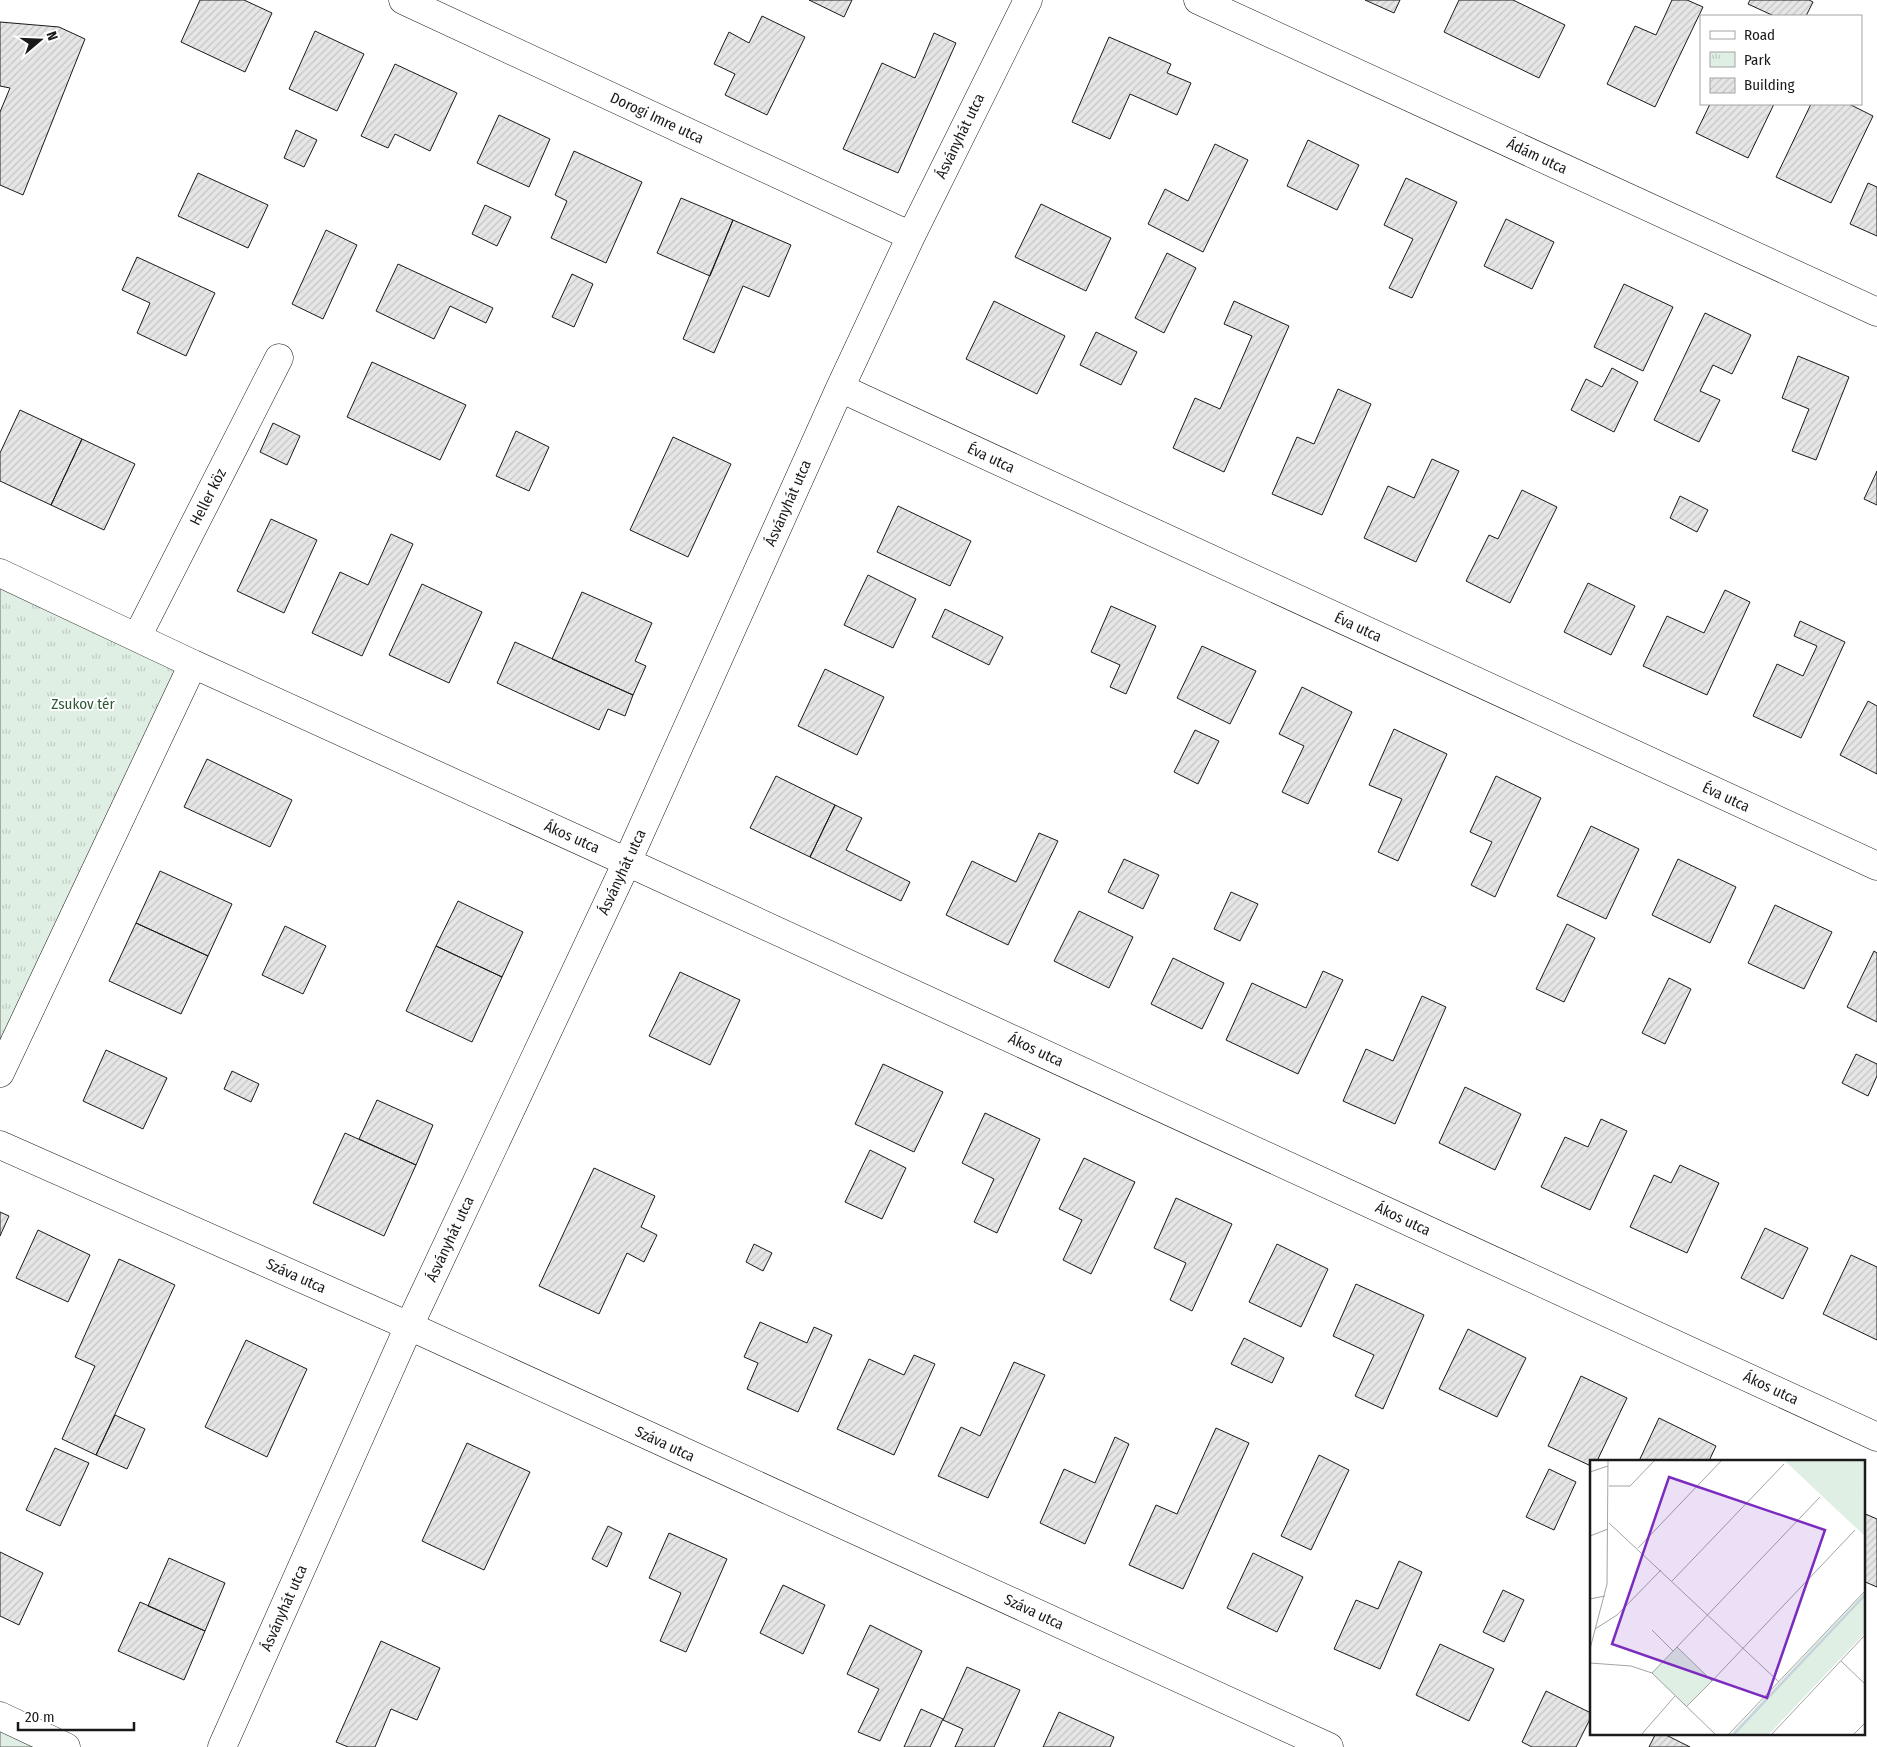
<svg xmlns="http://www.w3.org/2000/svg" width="1877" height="1747" font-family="'Fira Sans Condensed',sans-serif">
<defs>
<pattern id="park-tufts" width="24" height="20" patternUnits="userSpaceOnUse" patternTransform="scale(1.25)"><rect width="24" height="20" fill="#e0efe3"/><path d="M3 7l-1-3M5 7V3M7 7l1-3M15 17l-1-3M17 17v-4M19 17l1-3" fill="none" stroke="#c0ccc2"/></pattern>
<pattern id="building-hatch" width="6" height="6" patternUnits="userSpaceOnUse" patternTransform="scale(1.25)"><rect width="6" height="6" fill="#e6e6e6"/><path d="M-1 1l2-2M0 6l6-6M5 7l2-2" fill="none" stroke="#c5c5c5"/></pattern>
</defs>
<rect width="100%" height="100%" fill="#fff"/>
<path fill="#e0efe3" stroke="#6a6a6a" d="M0 1727 45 1747H0Z"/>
<path fill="url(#park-tufts)" stroke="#6a6a6a" d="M0 573 193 664 0 1073Z"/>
<path fill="url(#building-hatch)" stroke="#1a1a1a" d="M200 0H244L272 13 245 72 181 42Z
M809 0H852L844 17Z
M1365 0H1400L1394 13Z
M1459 0H1513L1565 25 1539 78 1444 32Z
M1672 0H1687L1703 7 1655 107 1607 84 1635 26 1656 35Z
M1750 0H1809L1813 2 1806 16H1774L1748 4Z
M762 16 805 37 767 115 725 95 735 74 714 64 729 32 749 43Z
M0 22 59 27 85 39 23 195 0 185V112L10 88 0 86Z
M315 31 364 54 337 111 289 89Z
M934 33 956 43 898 173 843 149 882 63 915 78Z
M1109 37 1171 64 1167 73 1191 83 1177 115 1130 94 1110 139 1072 122Z
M395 64 457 93 430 151 395 134 388 148 361 136Z
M1710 104H1774L1748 158 1696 133Z
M1811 104H1849L1873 116 1831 203 1776 177Z
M499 115 550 139 529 187 477 163Z
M296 130 317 140 304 167 284 158Z
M1308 140 1359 165 1337 210 1287 186Z
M1215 144 1248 160 1203 252 1148 224 1165 189 1188 201Z
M574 151 642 182 606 263 551 238 567 201 555 195Z
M198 173 268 205 248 248 178 216Z
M1406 178 1457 202 1412 298 1389 288 1413 239 1384 225Z
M1868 183 1877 187V236L1850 224Z
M681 198 733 220 710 276 657 253Z
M1041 204 1111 238 1086 291 1015 257Z
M485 205 511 217 497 246 472 234Z
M1506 219 1554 242 1532 289 1484 266Z
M733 220 791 245 769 297 743 286 714 353 683 339Z
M326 230 357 245 323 319 292 304Z
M1167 253 1196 268 1164 333 1135 318Z
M137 257 215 293 186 356 137 333 150 303 122 290Z
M398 264 493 308 486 323 450 306 434 339 376 311Z
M572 274 593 284 574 327 552 317Z
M1624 284 1673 307 1643 371 1594 347Z
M994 301 1065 336 1037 394 966 359Z
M1234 301 1289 326 1224 472 1173 448 1195 398 1220 409 1252 336 1224 324Z
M1705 313 1751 335 1732 374 1713 365 1700 391 1720 400 1699 442 1654 420Z
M1096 332 1137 352 1121 385 1080 365Z
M1798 356 1849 377 1816 460 1792 451 1809 409 1782 398Z
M372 362 466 405 440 460 347 417Z
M1612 368 1638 382 1614 432 1571 410 1586 379 1602 387Z
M1338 389 1371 404 1322 515 1272 494 1297 437 1314 444Z
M20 410 82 439 51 505 0 481V453Z
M273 423 300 436 287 465 260 452Z
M516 431 549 447 529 491 496 476Z
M673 437 731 464 688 557 630 530Z
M82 439 135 464 104 530 51 505Z
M1432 459 1459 471 1416 562 1364 538 1388 486 1414 498Z
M1877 471V505L1864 499Z
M1522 490 1557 507 1510 603 1466 581 1489 535 1498 539Z
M1680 496 1708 510 1697 532 1670 518Z
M898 506 971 541 950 586 877 552Z
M271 519 317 540 284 613 237 591Z
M391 534 413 544 362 656 312 633 340 572 368 585Z
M868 575 916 599 893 648 844 625Z
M1588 583 1635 606 1611 655 1564 632Z
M422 584 482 612 449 683 389 655Z
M1725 590 1750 602 1707 695 1643 666 1667 616 1704 633Z
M582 592 652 623 635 661 646 666 633 695 552 659Z
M1111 606 1156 626 1126 694 1110 687 1120 665 1091 652Z
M945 609 1003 637 989 665 932 637Z
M1800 621 1845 642 1801 738 1753 716 1777 664 1803 676 1817 646 1794 636Z
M515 642 633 695 625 716 608 709 599 730 497 683Z
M1202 646 1256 671 1230 724 1177 698Z
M825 669 884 697 857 755 798 726Z
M1302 687 1352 712 1308 804 1282 792 1304 746 1279 734Z
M1868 701 1877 706V774L1840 755Z
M1394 729 1447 754 1398 861 1378 852 1402 799 1369 785Z
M1195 730 1219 741 1198 784 1174 772Z
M207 759 292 800 270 847 184 807Z
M776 776 835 805 810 857 750 828Z
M1496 776 1541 798 1495 897 1471 885 1492 842 1470 832Z
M835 805 862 818 846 850 910 882 901 901 810 857Z
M1591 826 1639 849 1606 919 1557 896Z
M1039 833 1058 841 1008 945 946 915 972 861 1016 882Z
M1124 859 1159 875 1143 909 1108 892Z
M1678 859 1736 887 1710 943 1652 915Z
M160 871 232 904 208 956 136 923Z
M1231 892 1258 904 1240 941 1214 929Z
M458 901 523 932 502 977 436 946Z
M1775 905 1832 932 1804 989 1748 963Z
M1079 911 1133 937 1109 988 1054 961Z
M136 923 208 956 181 1014 109 981Z
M1567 924 1595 938 1564 1002 1536 989Z
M285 926 326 946 303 994 262 975Z
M436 946 502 977 472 1042 406 1011Z
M1874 951 1877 953V1022L1847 1007Z
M1173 958 1224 983 1202 1029 1151 1004Z
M1323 971 1343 980 1298 1074 1226 1040 1252 983 1306 1008Z
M680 972 740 1000 710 1065 649 1036Z
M1669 978 1691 989 1665 1044 1642 1033Z
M1422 996 1446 1007 1395 1124 1343 1101 1366 1049 1393 1061Z
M106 1050 167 1078 143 1129 83 1101Z
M1856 1054 1877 1064V1076L1868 1096 1842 1083Z
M883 1064 943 1092 914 1152 855 1124Z
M232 1071 259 1084 251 1102 224 1089Z
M1465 1087 1521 1114 1495 1170 1439 1143Z
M377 1100 433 1125 416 1165 359 1139Z
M985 1113 1040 1139 997 1233 974 1222 994 1179 962 1163Z
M1601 1119 1627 1131 1590 1210 1541 1187 1565 1137 1588 1147Z
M345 1133 416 1165 384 1236 313 1203Z
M870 1150 906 1168 882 1219 845 1202Z
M1084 1158 1135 1182 1091 1274 1063 1260 1082 1220 1059 1209Z
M1680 1165 1719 1183 1687 1253 1630 1227 1654 1175 1671 1183Z
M594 1168 655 1196 641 1227 657 1235 644 1262 627 1253 599 1314 539 1286Z
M1176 1198 1232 1224 1192 1311 1170 1300 1186 1263 1154 1248Z
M0 1212 9 1216 0 1236Z
M1765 1228 1808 1248 1783 1299 1741 1278Z
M38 1230 90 1255 68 1302 16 1278Z
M754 1244 772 1253 763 1271 746 1262Z
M1277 1244 1328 1269 1301 1327 1249 1302Z
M1851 1255 1877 1267V1340L1823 1314Z
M119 1259 175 1285 96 1455 62 1439 95 1366 75 1357Z
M1356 1284 1424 1315 1383 1409 1355 1396 1374 1355 1333 1336Z
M760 1322 807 1343 814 1327 832 1335 798 1412 747 1389 758 1363 744 1357Z
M1468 1329 1526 1358 1497 1417 1439 1389Z
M1244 1338 1284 1358 1272 1383 1231 1364Z
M246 1340 307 1369 267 1457 205 1427Z
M914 1355 935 1364 894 1455 837 1429 869 1359 904 1375Z
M1014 1362 1045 1375 988 1498 938 1476 961 1427 980 1436Z
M1581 1376 1627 1398 1597 1461H1591V1466L1548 1446Z
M115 1415 145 1429 127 1469 96 1455Z
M1659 1418 1716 1446 1709 1461H1639Z
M1216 1428 1249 1443 1183 1589 1129 1565 1156 1505 1177 1514Z
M1115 1437 1129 1444 1085 1544 1040 1523 1064 1469 1095 1483Z
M467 1443 530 1472 484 1570 422 1541Z
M55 1448 89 1463 60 1526 26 1510Z
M1319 1455 1349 1470 1311 1550 1281 1536Z
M1549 1469 1576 1482 1554 1530 1526 1517Z
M1863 1513 1877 1519V1587L1863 1581Z
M608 1526 622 1533 607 1567 592 1559Z
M669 1533 727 1559 686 1652 660 1641 681 1593 649 1578Z
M0 1552 43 1573 19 1625 0 1616Z
M1253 1553 1303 1577 1277 1632 1227 1608Z
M169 1558 225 1583 205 1631 148 1606Z
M1399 1561 1422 1572 1380 1669 1334 1649 1356 1600 1378 1609Z
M783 1585 825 1605 803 1654 760 1633Z
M1503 1590 1524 1600 1504 1642 1483 1632Z
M140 1602 205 1631 184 1680 118 1651Z
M870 1625 922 1651 880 1741 858 1732 879 1689 847 1674Z
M381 1641 440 1668 417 1720 391 1709 375 1747H348L336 1742Z
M1440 1644 1494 1669 1469 1721 1416 1695Z
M967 1667 1020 1690 994 1747H955L963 1729 943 1720Z
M1546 1691 1591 1713V1717L1576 1747H1532L1522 1742Z
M921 1709 943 1719 930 1747H904Z
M1059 1712 1114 1737 1110 1747H1043Z
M1656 1733H1662L1690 1747H1649Z"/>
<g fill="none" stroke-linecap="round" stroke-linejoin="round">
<g stroke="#1a1a1a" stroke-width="29">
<path id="street" d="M403 0 911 236
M1198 0 1877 312
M840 388 1877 866
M0 573 193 664 0 1073
M137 637 279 358
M193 664 627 862 1877 1437
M0 1145 409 1326 1329 1747
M0 1716 66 1747
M222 1747 409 1326 627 862 840 388 911 236 1028 0"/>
</g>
<use href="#street" stroke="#fff" stroke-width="28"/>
</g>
<g text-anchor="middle" stroke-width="4" stroke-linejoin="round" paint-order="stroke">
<g font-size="15" fill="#1a1a1a" stroke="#fff">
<text transform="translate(657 118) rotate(25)" y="5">Dorogi Imre utca</text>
<text transform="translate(960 136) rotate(-64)" y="5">Ásványhát utca</text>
<text transform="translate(1537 156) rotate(25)" y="5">Ádám utca</text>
<text transform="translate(991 458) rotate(25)" y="5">Éva utca</text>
<text transform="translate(208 497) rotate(-63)" y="5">Heller köz</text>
<text transform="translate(788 503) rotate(-66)" y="5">Ásványhát utca</text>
<text transform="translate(1358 627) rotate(25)" y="5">Éva utca</text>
<text transform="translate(1726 797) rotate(25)" y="5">Éva utca</text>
<text transform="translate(572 837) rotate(24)" y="5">Ákos utca</text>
<text transform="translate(622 872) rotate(-65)" y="5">Ásványhát utca</text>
<text transform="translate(1036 1050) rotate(25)" y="5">Ákos utca</text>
<text transform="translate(1403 1219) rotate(25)" y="5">Ákos utca</text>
<text transform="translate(450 1239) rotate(-65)" y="5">Ásványhát utca</text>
<text transform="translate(296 1276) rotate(24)" y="5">Száva utca</text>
<text transform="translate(1771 1388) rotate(25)" y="5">Ákos utca</text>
<text transform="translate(665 1444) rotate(25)" y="5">Száva utca</text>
<text transform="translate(284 1608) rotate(-66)" y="5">Ásványhát utca</text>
<text transform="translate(1034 1612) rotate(25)" y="5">Száva utca</text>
</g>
<g font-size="15" fill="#2b5a34" stroke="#fff">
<text x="83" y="709">Zsukov tér</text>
</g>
</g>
<g transform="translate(1590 1460)">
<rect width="275" height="275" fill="#fff"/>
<path d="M194 0H254L267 29 248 51ZM275 131V173L178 275H140Z" fill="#e0efe3"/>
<path d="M87 187 122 221 96 247 62 213Z" fill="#e0efe3"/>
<path d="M254 0H275V76L248 51 267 29 258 20Z" fill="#e0efe3"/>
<path fill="none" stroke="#c6d2dc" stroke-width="2.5" d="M143 275 275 135"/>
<path fill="none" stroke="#a3a3a3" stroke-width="1" d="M0 12 18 6M19 26H40L65 0M19 63 189 222M0 76 18 69M48 88 132 0M82 121 194 4M0 139 15 136M5 169 27 155 71 110M62 170 83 191M87 187 230 37M0 189 17 124 18 0M251 201 275 224M0 203 41 206 62 213 126 275M62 213 87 187 122 221 96 247M122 221 265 70M51 275 85 236M138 275 275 131M181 275 275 175M263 275 275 263"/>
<path fill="#7b2cbf" fill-opacity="0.15" stroke="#7b2cbf" stroke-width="2.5" d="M79 17 235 70 177 238 22 184Z"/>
<rect width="275" height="275" fill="none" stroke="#1a1a1a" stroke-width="2.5"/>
</g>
<rect x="1700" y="15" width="162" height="90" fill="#ffffff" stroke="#a3a3a3"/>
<rect x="1710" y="31" width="25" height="8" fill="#ffffff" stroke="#a3a3a3"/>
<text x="1744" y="40" font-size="15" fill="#1a1a1a">Road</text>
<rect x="1710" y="52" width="25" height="15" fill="url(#park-tufts)" stroke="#a3a3a3"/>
<text x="1744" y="65" font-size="15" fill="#1a1a1a">Park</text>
<rect x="1710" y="78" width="25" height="15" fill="url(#building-hatch)" stroke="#a3a3a3"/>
<text x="1744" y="90" font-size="15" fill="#1a1a1a">Building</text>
<g transform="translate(40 40) rotate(71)" stroke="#ffffff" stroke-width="4" paint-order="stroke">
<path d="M0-4L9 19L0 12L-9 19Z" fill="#1a1a1a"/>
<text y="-8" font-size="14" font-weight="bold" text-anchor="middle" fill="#1a1a1a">N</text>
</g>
<path d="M18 1722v8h116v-8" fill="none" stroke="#1a1a1a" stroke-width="2.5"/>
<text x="25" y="1722" font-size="15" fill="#1a1a1a" stroke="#ffffff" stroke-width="4" paint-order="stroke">20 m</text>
</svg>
